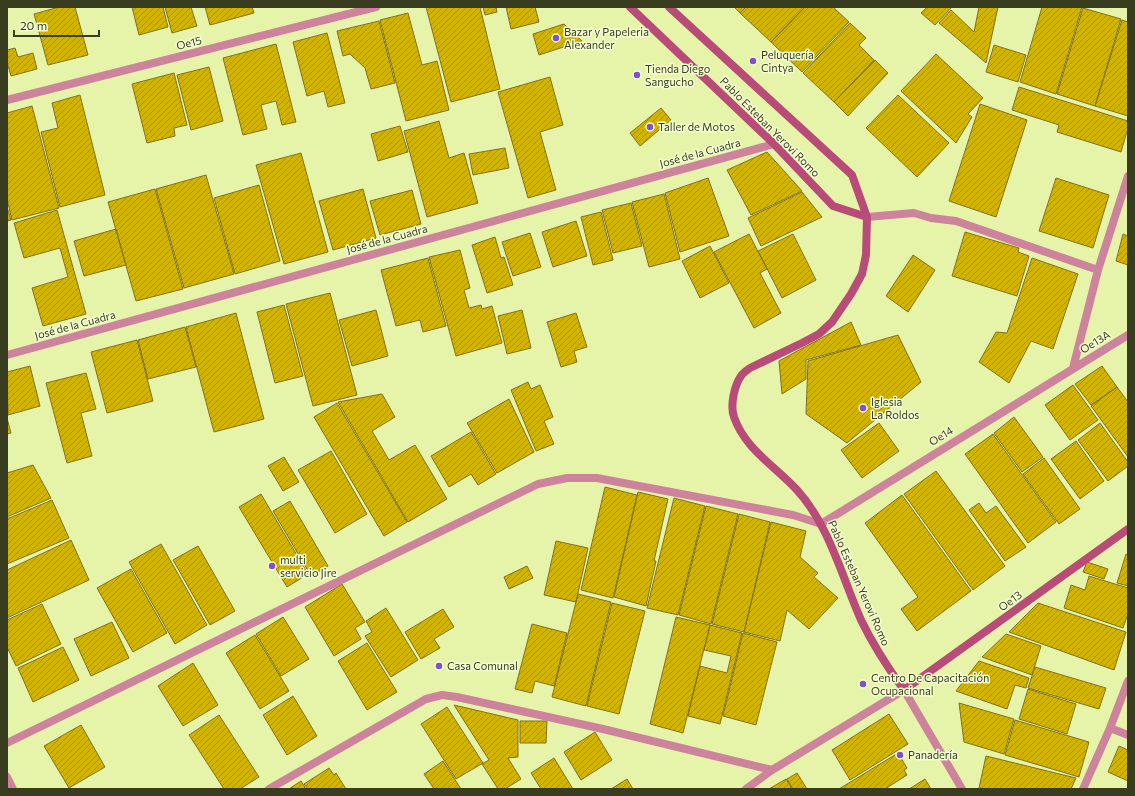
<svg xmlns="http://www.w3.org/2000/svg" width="1135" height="796" font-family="Commissioner,sans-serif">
<defs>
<pattern id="building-hatch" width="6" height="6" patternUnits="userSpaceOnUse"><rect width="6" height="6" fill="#d1b402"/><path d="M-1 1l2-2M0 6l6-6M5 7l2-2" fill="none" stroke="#aa9403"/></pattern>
</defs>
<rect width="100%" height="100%" fill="#e5f4a8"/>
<path fill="url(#building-hatch)" stroke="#817122" d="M59 7H75L88 55 48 65 34 14Z
M132 7H163L168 27 139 35Z
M165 7H191L197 26 172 33Z
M205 7H252L254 13 210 25Z
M426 7H480L500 89 451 102Z
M483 7H496L497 12 485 15Z
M506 7H535L539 22 511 29Z
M734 7H746L740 13Z
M746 7H805L771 42 740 13Z
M805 7H833L849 22 802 72 771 42Z
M927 7H952L935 25 921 13Z
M979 7H998L986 63 939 23 951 10 974 32Z
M1042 7H1082L1056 94 1020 82Z
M1083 8 1121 19 1095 106 1057 94Z
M408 13 422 65 437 61 449 110 406 121 380 20Z
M1122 20 1128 22V116L1095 106Z
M379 21 395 83 371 89 365 68 350 54 343 56 337 31Z
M850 23 866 38 859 45 874 60 834 102 803 73Z
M564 24 582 41 539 55 533 34Z
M327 33 345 103 328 107 324 91 307 96 293 42Z
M276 44 296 122 282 125 276 101 261 105 267 129 243 135 223 58Z
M994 45 1026 55 1018 82 986 72Z
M15 48 18 57 33 53 37 69 11 76 7 62V50Z
M936 54 983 98 968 114 972 117 956 143 901 91Z
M875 60 888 73 848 116 834 102Z
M209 67 223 121 191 130 177 75Z
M174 73 187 125 174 128 175 136 147 143 132 84Z
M550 77 563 125 540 132 556 190 528 198 498 92Z
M1019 87 1128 121V128L1121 152 1057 132 1059 125 1012 110Z
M80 95 105 195 60 207 41 132 58 128 52 103Z
M898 95 949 143 917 177 866 128Z
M980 104 1027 120 996 217 949 201Z
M32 106 59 208 12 220 7 199V113Z
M661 108 671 120 640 146 630 133Z
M439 121 449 158 464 153 478 203 427 217 404 131Z
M400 126 408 152 378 161 371 134Z
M505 148 509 168 473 175 469 154Z
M767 152 802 191 751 215 727 170Z
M301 153 328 252 284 264 256 165Z
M206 175 234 274 184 288 156 189Z
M708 178 729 236 680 252 665 193Z
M1056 178 1109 195 1093 248 1039 231Z
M259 185 280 261 235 274 214 198Z
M155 189 183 289 136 301 108 202Z
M363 189 376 238 333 250 319 201Z
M412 190 421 224 380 235 370 201Z
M802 192 822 217 761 246 748 218Z
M664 194 680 259 649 267 632 202Z
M631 203 642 246 613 253 602 210Z
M7 207 11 220 7 221Z
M57 210 86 314 43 326 32 288 68 277 60 248 24 258 14 223Z
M601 212 613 260 593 265 581 217Z
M576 221 587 256 553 267 542 232Z
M116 229 126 265 84 276 74 241Z
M965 232 1019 248 1018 252 1029 256 1017 296 952 276Z
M530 233 541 267 513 276 502 242Z
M749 234 767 269 760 273 781 313 754 328 714 252Z
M793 234 816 280 782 298 758 251Z
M1123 234 1128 236V265L1116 261Z
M495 237 501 258 504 257 513 285 487 293 472 245Z
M710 246 729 283 700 298 682 261Z
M460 250 470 288 464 290 469 308 481 305 482 309 492 306 502 343 456 356 429 257Z
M913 255 935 270 908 312 886 296Z
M428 258 446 326 423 332 420 320 396 326 381 270Z
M1032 258 1078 274 1053 349 1031 341 1009 383 979 362 996 332 1007 333Z
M330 293 357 395 313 406 286 304Z
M284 305 303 376 275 383 257 312Z
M376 310 388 356 352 366 339 320Z
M522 310 531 348 507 354 498 316Z
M236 313 264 419 214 432 186 327Z
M576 313 587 347 574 351 577 362 561 367 547 322Z
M851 322 861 345 806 360V379L782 394 779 361Z
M185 327 196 367 148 379 138 340Z
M898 335 921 382 847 443 806 414 808 361Z
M137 340 153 401 107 413 91 352Z
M30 366 40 406 8 415 7 372Z
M1102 366 1117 387 1091 405 1075 384Z
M86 373 96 409 81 413 92 456 67 463 46 383Z
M528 382 531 389 540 385 553 417 544 421 554 444 536 451 511 390Z
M1073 385 1098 420 1070 440 1045 405Z
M1117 387 1128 402V457L1091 406Z
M382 394 395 417 372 431 389 460 415 445 447 499 408 522 338 402Z
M509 399 534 452 497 473 467 423Z
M337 403 407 522 384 536 314 417Z
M1014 417 1043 457 1022 472 994 433Z
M7 418 11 433 7 434Z
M879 423 899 451 862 478 841 450Z
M1100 423 1128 462V466L1108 481 1078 440Z
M471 432 496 474 478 485 471 474 449 487 431 456Z
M993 434 1056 522 1028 543 965 454Z
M1076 441 1104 481 1080 499 1051 459Z
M331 451 367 514 335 533 298 470Z
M284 457 299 482 283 491 268 466Z
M1044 458 1080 509 1059 524 1023 474Z
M33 465 51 498 7 517V473Z
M936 471 1005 566 973 590 904 494Z
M605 487 637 495 613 598 581 590Z
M638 492 668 499 654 561H656L646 606 614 597Z
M261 494 308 574 287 587 239 507Z
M902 495 971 591 917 631 901 609 918 597 865 523Z
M674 498 705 506 678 615 647 608Z
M52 500 69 538 7 564V519Z
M290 501 328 566 311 576 273 511Z
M979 503 986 513 996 506 1026 547 1005 561 969 510Z
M706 506 738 514 711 624 679 615Z
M739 514 770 522 744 632 712 624Z
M771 522 806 531 800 557 818 573 814 577 838 598 809 629 787 610 780 641 744 632Z
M71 540 89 580 7 618V570Z
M556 541 588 548 576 602 544 595Z
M161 544 207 625 175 644 129 562Z
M198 546 235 611 210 625 173 560Z
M1126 554 1128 555V586L1117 583Z
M1087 562 1108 569 1104 579 1083 572Z
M527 566 533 578 509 589 504 577Z
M131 569 167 633 133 652 97 588Z
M1089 576 1128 588V614L1123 628 1064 608 1071 585 1085 590Z
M342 584 365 622 355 628 361 639 334 656 305 607Z
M578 594 611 602 586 706 552 697Z
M612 603 645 611 619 714 587 706Z
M1038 603 1126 632 1114 670 1009 632Z
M42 604 61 644 16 666 7 647V620Z
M386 608 418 660 391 677 365 636 372 632 366 621Z
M443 609 454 627 434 639 440 648 421 659 405 632Z
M283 617 309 659 281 676 256 634Z
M676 617 710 625 683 733 650 724Z
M112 622 129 658 91 676 74 639Z
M532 624 567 633 554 686 535 681 532 693 515 689Z
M710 625 742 633 720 724 688 716 700 666 727 673 731 656 704 650Z
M743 633 777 642 756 725 723 716Z
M1006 634 1041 646 1032 675 982 657Z
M255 635 289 691 260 709 226 653Z
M367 643 397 692 367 710 338 661Z
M63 647 79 680 33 702 18 668Z
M979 661 1029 678 1026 688 1015 685 1007 709 956 691Z
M193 663 218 705 183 726 158 686Z
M1035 667 1106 688 1099 709 1028 688Z
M1028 689 1076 704 1067 734 1019 719Z
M293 696 317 736 287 755 263 715Z
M959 703 1014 719 1004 754 964 742Z
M454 705 518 720V757L508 758 521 779 505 789H498L482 764 489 760Z
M447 707 483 763 456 779 421 724Z
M889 714 908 744 850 780 832 750Z
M219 715 259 777 240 789H224L189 735Z
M1015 720 1089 742 1079 777 1005 755Z
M520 721H547L546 743H520Z
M81 725 105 767 69 788 44 746Z
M595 732 612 760 581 780 564 752Z
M1119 746 1128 750V781L1108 772Z
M898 753 907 768 904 770 907 775 885 789H839Z
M986 756 1076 778 1071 789H985L979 788Z
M554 758 573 789H541L531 773Z
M443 761 461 789H434L424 774Z
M329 768 334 775 336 773 346 789H308L304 784Z
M797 773 807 789H793L787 779Z
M627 779 633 789H611Z
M786 779 792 789H769Z
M925 779 931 789H909Z
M301 781 306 789H289Z"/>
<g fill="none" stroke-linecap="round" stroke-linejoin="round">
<path stroke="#ce839d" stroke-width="8" d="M7 100 376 7
M867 217 914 213 931 218 956 221 1098 270
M7 355 774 144
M1073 368 1098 270 1128 176
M1110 728 1128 735
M7 743 538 484 567 478H597L793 515 821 524 1128 335
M7 777 13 789
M269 789 426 699 442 695 457 697 603 729 772 770
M746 789 772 770 904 690 962 789
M1083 789 1110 728 1128 681"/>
<path stroke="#b94b78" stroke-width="8" d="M630 7 774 144 833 206 867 217
M669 7 852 175 867 217 866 255 862 274 851 294 832 322 819 334 802 343 750 368C747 370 743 373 741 376 734 386 730 406 734 417 745 449 775 466 797 490 829 525 842 577 861 620 873 645 888 668 904 690L1128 529"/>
</g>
<g fill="#7f52cb" stroke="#f4fed1" stroke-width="1.5">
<circle cx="556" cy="38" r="4"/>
<circle cx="753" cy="61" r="4"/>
<circle cx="637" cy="75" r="4"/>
<circle cx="650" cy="127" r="4"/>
<circle cx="863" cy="408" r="4"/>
<circle cx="272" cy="566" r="4"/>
<circle cx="439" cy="666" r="4"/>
<circle cx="863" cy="684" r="4"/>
<circle cx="900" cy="755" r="4"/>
</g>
<g text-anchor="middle" stroke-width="3" stroke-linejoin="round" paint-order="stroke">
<g font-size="11" fill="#373d1e" stroke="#f4fed1" text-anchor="start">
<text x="564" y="36">Bazar y Papeleria<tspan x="564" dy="13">Alexander</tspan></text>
<text x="761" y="59">Peluquería<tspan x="761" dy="13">Cintya</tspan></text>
<text x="645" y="73">Tienda Diego<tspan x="645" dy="13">Sangucho</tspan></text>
<text x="658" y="131">Taller de Motos</text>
<text x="871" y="406">Iglesia<tspan x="871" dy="13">La Roldos</tspan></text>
<text x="280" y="564">multi<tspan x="280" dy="13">servicio Jire</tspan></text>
<text x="447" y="670">Casa Comunal</text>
<text x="871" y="682">Centro De Capacitación<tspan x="871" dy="13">Ocupacional</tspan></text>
<text x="908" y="759">Panadería</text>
</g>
<g font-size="11" fill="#373d1e" stroke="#f4fed1">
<text transform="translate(189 43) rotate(-14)" y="4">Oe15</text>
<text transform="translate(770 127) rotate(45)" y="4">Pablo Esteban Yerovi Romo</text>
<text transform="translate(700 153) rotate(-15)" y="4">José de la Cuadra</text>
<text transform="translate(387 239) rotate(-15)" y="4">José de la Cuadra</text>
<text transform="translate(75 325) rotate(-15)" y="4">José de la Cuadra</text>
<text transform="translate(1095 342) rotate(-31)" y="4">Oe13A</text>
<text transform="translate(941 436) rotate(-32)" y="4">Oe14</text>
<text transform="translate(859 583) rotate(66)" y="4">Pablo Esteban Yerovi Romo</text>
<text transform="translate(1010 601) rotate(-36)" y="4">Oe13</text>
</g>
</g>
<rect width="1135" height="796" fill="none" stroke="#373d1e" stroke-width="16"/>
<path d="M14 30v6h85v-6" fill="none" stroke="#373d1e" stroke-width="2"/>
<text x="20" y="30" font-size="12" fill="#373d1e" stroke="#f4fed1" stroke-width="3" paint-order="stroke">20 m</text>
</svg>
